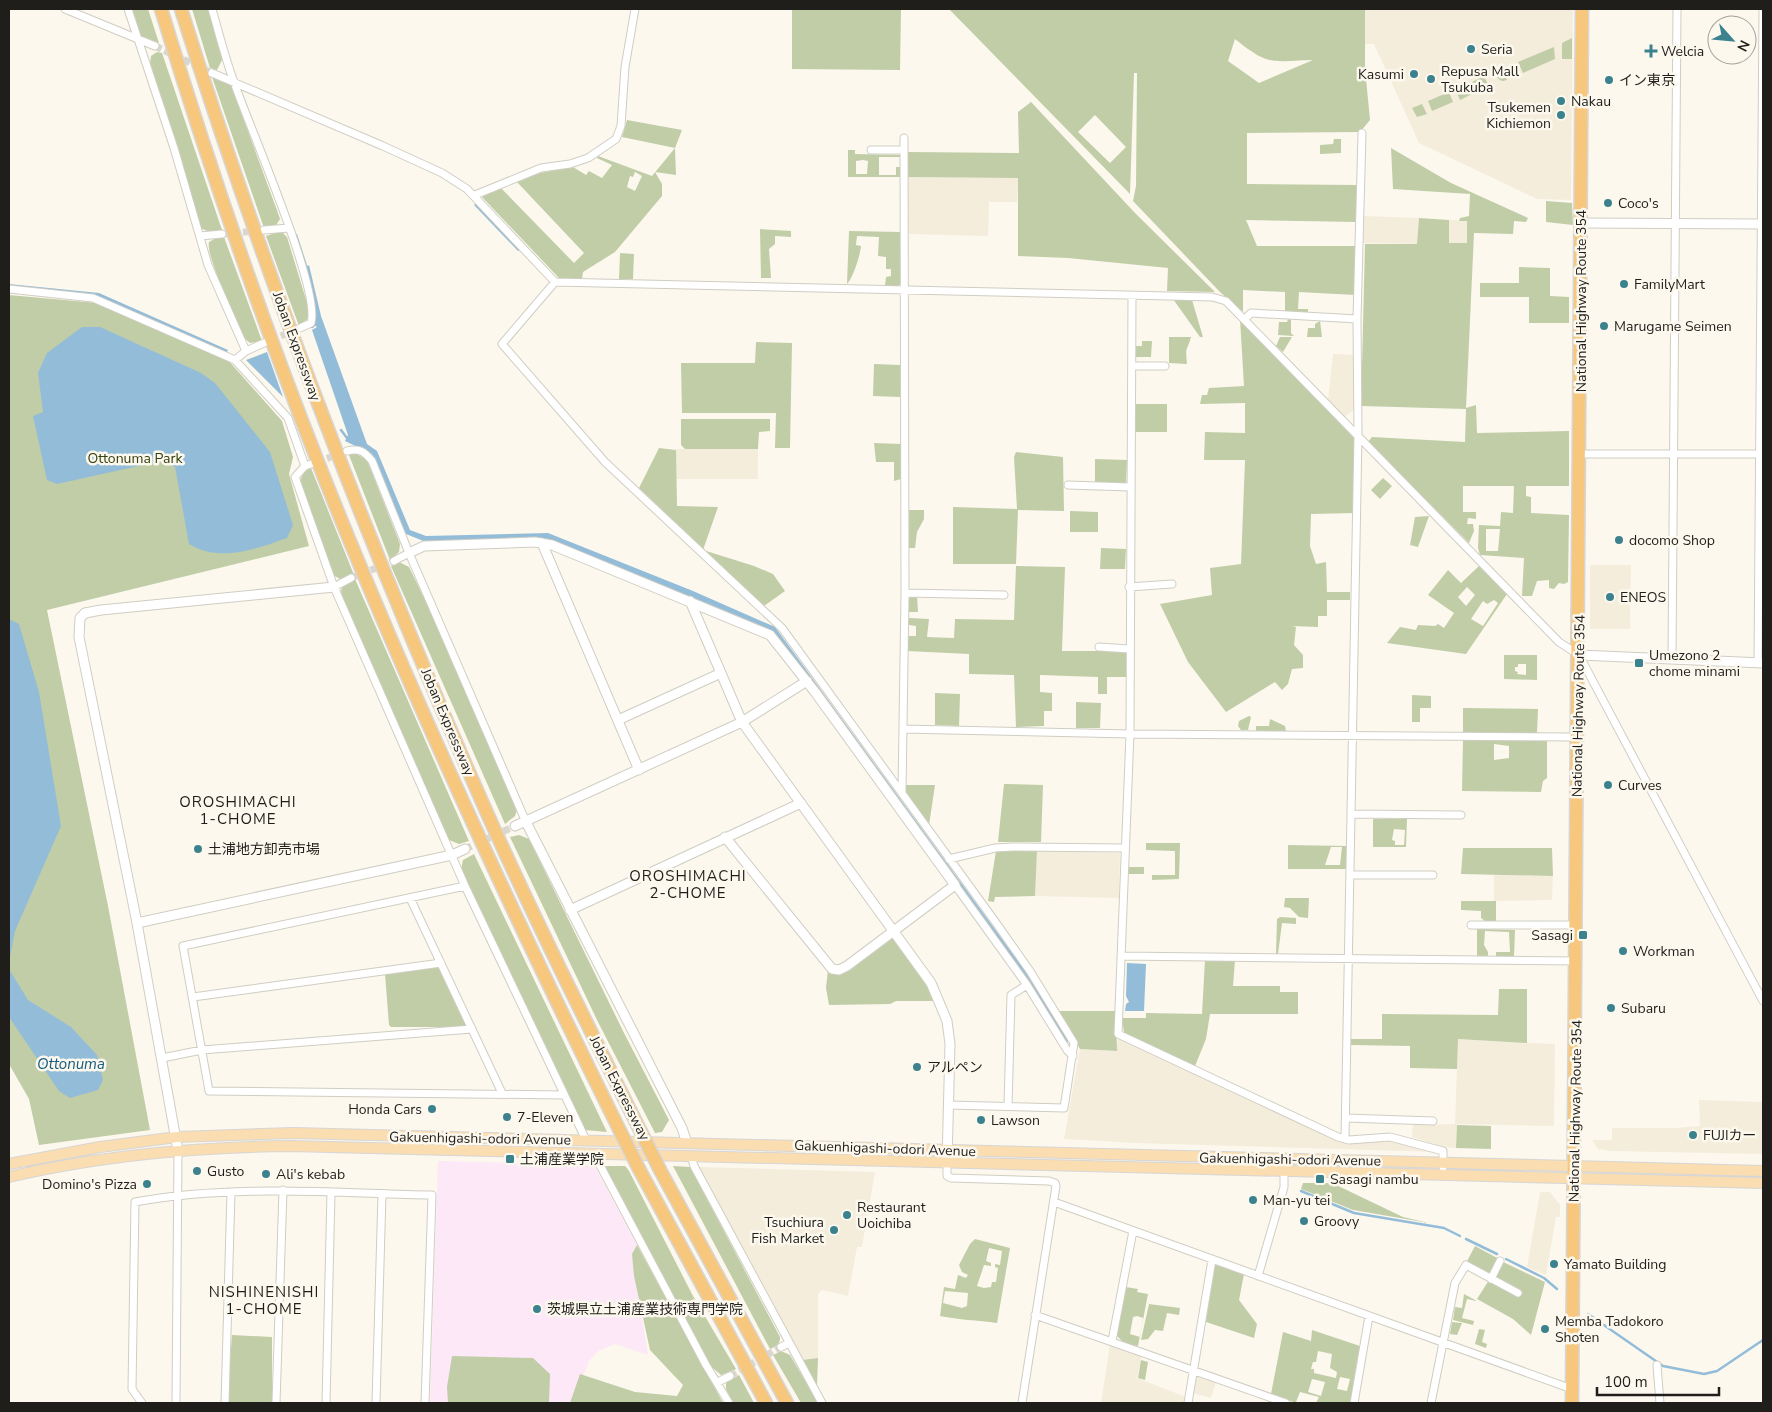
<svg xmlns="http://www.w3.org/2000/svg" width="1772" height="1412" font-family="'Nunito Sans','Noto Sans JP',sans-serif">
<rect width="100%" height="100%" fill="#fcf8ee"/>
<path fill="#f4eddc" d="M1365 9H1573L1571 200 1537 199 1419 143 1374 44H1365Z
M907 177 1019 178 1017 202H989L988 236 907 234Z
M1364 216 1419 218 1417 244 1363 243Z
M1449 220 1468 221 1467 243H1448Z
M1333 354 1354 355V410L1344 417 1328 400Z
M676 449H758V479H676Z
M1590 565H1631L1630 629H1590Z
M1037 851 1120 853 1119 898 1035 896Z
M1494 875 1553 876 1552 900 1494 901Z
M1118 1038 1340 1140 1391 1139 1438 1152 1135 1143 1064 1139 1080 1049 1116 1051Z
M1458 1039 1555 1044 1554 1126 1457 1124 1456 1148 1443 1147 1412 1137 1413 1125 1455 1124Z
M1699 1100 1763 1102V1154L1610 1151 1598 1149 1592 1140H1612V1128H1675L1700 1126Z
M699 1167 875 1172 862 1247H857L848 1296 822 1290 818 1294V1358L802 1360Z
M1540 1192H1550L1560 1205V1217H1556L1546 1275 1527 1267Z
M1110 1344 1142 1354 1137 1378 1186 1397 1185 1403H1101Z
M1198 1374 1216 1382 1211 1398 1192 1393 1195 1376Z"/>
<path fill="#fce8f7" d="M438 1161 594 1165 637 1245 632 1254 648 1355 615 1344 598 1351 589 1361 574 1403H430Z"/>
<path fill="#c0cda7" fill-rule="evenodd" d="M131 9H148L159 43 140 36Z
M192 9H208L223 58 217 70 210 68Z
M949 9H1365V68L1370 120 1360 132 1247 133V184L1358 185 1357 222 1246 220 1257 246H1357L1355 295 1299 292 1298 309H1308V312H1285V292L1243 290V312L1220 292 1133 201 1136 186 1137 73H1134L1130 194ZM1235 39C1270 67 1271 61 1313 60L1259 83 1228 61ZM1095 115 1126 147 1110 163 1078 132Z
M792 10H901L900 70 792 69Z
M1572 38V59H1562V43Z
M1554 47 1555 59 1523 73 1518 62Z
M157 52 162 53 222 230 210 232 200 228 150 64 151 56Z
M1497 75a6 6 0 1 1 12 0a6 6 0 1 1-12 0Z
M1484 76 1489 87 1477 92 1472 82Z
M212 77 231 85 278 213 280 219 275 227 264 228Z
M1467 84 1472 94 1460 100 1455 89Z
M1449 92 1453 102 1432 111 1428 101Z
M1031 102 1136 214 1215 292 1167 291 1168 268 1068 258 1018 256V178L907 177 908 152 1019 153 1018 112Z
M1422 104 1427 114 1417 117 1412 108Z
M627 120 682 130 675 148 676 175 655 172 662 184V196L615 252 583 272 582 279 559 278 482 197 501 188 574 263 584 253 517 182 540 173 573 167 586 175 589 171 602 178 612 165 597 158 598 156 652 176 675 148 622 137ZM635 172 642 176 635 191 627 187 630 176 633 177Z
M1334 139H1341V153L1320 154V145L1333 144Z
M1391 148 1451 183 1528 218 1526 222 1514 221 1513 234 1474 233 1466 408 1476 405 1477 433 1569 431V486H1526V496L1531 497V513L1569 515 1568 582 1564 584 1559 583 1554 589 1549 588V580L1537 581 1532 596H1522L1524 558 1480 555 1478 548 1479 525 1500 526 1501 512 1513 513 1514 486H1463V512H1476V519L1468 518 1467 524H1473L1474 531 1469 543 1368 442 1372 437 1465 442 1466 409 1361 406 1365 244H1417L1419 218 1449 220V243H1467V221H1459L1460 218 1469 216 1470 194 1393 189ZM1486 529H1500L1498 551H1486Z
M848 150H855V154L901 155V157H879V175H896V167H902V177H848ZM863 160 868 161 867 174H856V161Z
M1546 201 1572 203 1573 225 1546 222Z
M760 229 791 231V237L775 236V244L769 249 771 278H761Z
M849 231 901 232V284L898 286H885L886 277 891 276V269H886V257L878 256 879 237 857 236 856 245 861 246C860 256 853 278 847 284Z
M275 233H283L287 237 311 316 299 326 266 236Z
M224 237 262 341 250 343 244 338C237 320 205 255 209 242L216 238Z
M620 253 634 254 633 279H619Z
M1519 267 1550 268V296L1569 297V323H1529V297H1480V283H1519Z
M9 295 97 303 228 360 282 421 293 457 289 474 309 546 47 610 108 906 150 1130 39 1145 29 1099 9 1064Z
M1173 299 1192 300 1203 337H1200Z
M1240 319 1354 437V513L1311 514 1310 546 1316 564 1326 562 1327 592H1350V600H1327V616H1318V627L1292 626 1296 627 1294 645 1303 655V668L1292 669 1288 684 1282 690 1275 682 1226 712 1188 662 1160 604 1212 595 1210 568 1241 564 1245 460H1204L1205 432 1245 433V403L1200 404 1202 395H1207L1209 388 1244 386Z
M1288 319 1291 320V333L1294 336 1278 335 1279 322H1287Z
M1320 321 1322 337H1307L1308 328H1315V324Z
M1169 337H1191C1187 352 1185 345 1187 364L1169 363Z
M1280 337H1292L1283 352 1276 346Z
M1142 341H1152L1151 357H1135V346H1142Z
M756 342 792 343 790 448H775L776 413H682L681 363H755Z
M874 364 900 365V397L873 396Z
M1134 404H1167V432H1134Z
M681 419H770V431L759 432 758 449H685L681 445Z
M874 443 901 444V479L894 481V462H876Z
M659 448 676 450 677 506 718 507 703 550 754 566 773 574 785 591 764 606 639 488Z
M1016 452 1063 457 1064 511 1018 510 1016 564H953V507L1017 509 1014 457Z
M355 453 367 460 400 544 399 552 390 560 349 455Z
M1095 459 1127 460 1126 484 1095 482Z
M311 468 354 575 340 579 333 575 300 481 304 471Z
M1383 478 1392 486 1380 499 1371 490Z
M909 510H924V519L917 532 915 548H908Z
M1070 511 1098 512V532H1070Z
M1429 516 1418 547 1410 545 1415 517Z
M1101 548 1126 549 1125 569H1100Z
M399 562 409 567 427 604 517 810 515 816 505 824 391 566Z
M1016 566 1065 567 1062 651H1122L1126 653V677H1107V694H1098V677L1040 675V692L1052 693V711H1044V726L1016 727 1014 675 969 674V654L907 651 908 636H916V626L909 625V618L929 619 927 637 954 638 955 619 1014 620Z
M1479 566 1507 594 1466 654 1387 643 1400 627 1416 630 1418 625 1435 626 1438 624 1444 628 1454 613 1428 595 1448 570 1461 583ZM1467 587 1475 595 1466 606 1458 597ZM1494 600 1498 603 1483 626 1471 619 1483 601 1487 604Z
M355 579 469 841 459 844 449 840 342 598 341 590 344 584Z
M913 596H917L918 612H908V599Z
M1504 655H1537V680L1504 679ZM1518 664H1526V675L1517 674 1518 672 1515 671V667H1518Z
M935 693 960 694 959 726 935 725Z
M1412 695 1431 696V708H1420V722H1412Z
M1076 702 1101 703 1100 728H1076Z
M1463 708 1538 709 1537 733 1463 734Z
M1249 716 1251 717 1248 730H1241L1238 726 1239 721Z
M1270 719 1285 726 1286 731H1256V726H1269Z
M1463 739 1547 740V778L1543 781 1541 792 1462 791ZM1494 744 1509 746V758L1494 760Z
M1004 784 1043 785 1041 842H998Z
M906 785H935L929 825 905 792Z
M1373 819H1407L1406 847H1373ZM1394 829 1405 830 1404 845H1395V841L1392 840Z
M519 835 529 839 624 1033 669 1120 662 1132 655 1133 598 1022 510 837Z
M1146 843H1180L1179 879 1152 880V875H1175V851L1146 850Z
M1288 845 1347 846 1346 869H1288ZM1331 847H1342L1340 865H1325Z
M1463 848H1552L1553 876 1461 874Z
M996 851H1037L1035 896 995 897 994 902 988 901Z
M474 854 607 1132 585 1130 461 869 463 860Z
M1129 867H1144V874H1129Z
M1285 898H1309L1308 918 1299 917 1290 908 1284 907Z
M1461 901H1496V921H1485L1481 918V911L1461 910Z
M1280 917 1296 918V924L1282 923 1278 954H1276L1277 919Z
M1477 929 1515 930 1514 956H1496V952H1510L1509 932 1485 931 1484 945 1488 952V956H1477Z
M893 936 937 1001H896L890 1004 829 1005 826 988 828 970 832 973Z
M1205 960H1235L1233 986H1280V992H1298V1014H1210L1206 1039 1195 1066 1124 1033 1122 1018H1146V1013L1202 1014Z
M439 965 469 1027H391L389 1025 385 974Z
M1499 989H1527V1043L1458 1039 1457 1069 1410 1068V1046L1351 1045V1039H1382V1014L1498 1015Z
M1057 1011H1116L1117 1051 1080 1049Z
M1457 1125 1491 1126V1149L1456 1148Z
M606 1166H625L629 1171 693 1296 736 1369 721 1375 708 1364 607 1172Z
M673 1166 690 1167 780 1337C780 1344 777 1346 770 1349Z
M1303 1183H1332L1403 1217 1429 1223 1353 1210 1301 1189Z
M975 1239 1010 1248 997 1323C977 1320 959 1320 940 1316L944 1287 955 1289 958 1275 966 1278 968 1275 962 1272 959 1265 970 1244ZM989 1248 1002 1251 1000 1265 995 1264V1267L998 1268 996 1282H992L991 1287 984 1288 977 1286 984 1265 991 1266V1263L986 1261ZM945 1291 968 1293 967 1306 962 1308 943 1303Z
M637 1245 723 1403H570L580 1374 635 1392 677 1396 683 1385 650 1350 634 1276 632 1254Z
M1475 1246 1499 1259 1490 1276 1466 1263Z
M1501 1261 1545 1282 1531 1335 1513 1319 1477 1299Z
M1217 1265 1244 1274 1239 1300 1257 1324 1254 1338 1206 1322 1214 1266Z
M1126 1287 1138 1289 1137 1292 1148 1294 1138 1346 1124 1343 1117 1336ZM1137 1316 1143 1318 1140 1337 1130 1334 1133 1317Z
M1464 1294 1477 1301 1467 1299 1462 1318 1474 1321 1473 1325 1453 1320 1455 1307 1462 1308Z
M1149 1304 1180 1308 1179 1315 1167 1313 1163 1331 1155 1330 1148 1339 1141 1340Z
M1452 1322 1462 1323 1457 1335 1450 1334Z
M1479 1329 1485 1330 1482 1342 1487 1344 1486 1348 1475 1344Z
M1312 1330 1360 1346 1351 1403H1316L1319 1397 1300 1392 1296 1402 1298 1403H1296L1271 1394 1283 1332 1311 1341ZM1318 1351 1332 1354 1330 1368 1337 1372 1336 1378 1314 1373V1369H1311L1313 1362H1316ZM1340 1377 1350 1379 1347 1391 1337 1389ZM1312 1379 1325 1382 1321 1396 1308 1392Z
M232 1335 272 1337V1403H227Z
M781 1351 790 1355 818 1403H801L773 1355Z
M452 1356 533 1358 550 1374 549 1403H448L447 1387Z
M818 1358 817 1386 802 1360Z
M1141 1360 1148 1362 1145 1380 1138 1378Z
M739 1375 754 1403H733L726 1389V1383Z"/>
<path fill="#93bcd9" d="M478 201 523 248 518 251 474 205Z
M309 265 321 316 367 444 377 451 410 530 426 536 548 533 693 591 775 627 1021 965 1069 1041 1066 1043 990 926 772 632 546 539 426 542 406 534 372 454 345 441 348 435 312 330 317 327 313 324 316 315 305 268Z
M9 284 99 293 228 350 226 354 98 296 9 287Z
M82 327H100L201 373 215 383 270 452 293 525 287 538C256 549 220 563 189 544L175 467 161 461 57 484 47 480 33 416 43 412 38 373 47 353Z
M267 352 283 397 246 360Z
M9 619 19 624 39 692 61 826 15 931 9 962Z
M1127 963 1146 964 1144 1011H1125L1126 1004 1129 1002 1126 996Z
M9 969 28 1000 71 1027 97 1055 103 1080 98 1090 70 1098 59 1091 9 1017Z"/>
<g fill="none" stroke-linecap="round" stroke-linejoin="round">
<path stroke="#93bcd9" stroke-width="2.5" d="M296 235 307 269
M312 327 316 323
M341 430 347 438
M1301 1191 1354 1213 1444 1228 1460 1236
M1466 1239 1497 1254
M1506 1259 1544 1278 1557 1289
M1588 1314 1663 1366 1704 1374 1717 1371 1763 1340"/>
<path stroke="#dbd7ce" stroke-width="7" stroke-dasharray="7 3.5" stroke-linecap="butt" d="M155 46 212 73
M222 234 256 231
M271 340 293 331
M317 462 339 454
M351 578 394 561
M465 849 515 826
M730 1376 781 1347"/>
<g stroke="#d0cdc3" stroke-width="9">
<path id="street" d="M65 9 155 46
M128 9 174 148 208 265 246 351
M212 9C219 33 225 58 234 82 248 124 321 289 311 323L300 328
M212 73 383 146 442 173 467 189 555 282 1212 297 1226 301 1559 642 1579 655 1763 1001
M871 150H904
M475 195 541 168 570 164 588 158 616 139 621 126 625 67 635 9
M264 230 289 228
M200 236 222 234
M555 282 502 344 605 462 782 628 994 920 1030 971 1074 1043 1064 1108 948 1105
M9 289 93 298 235 360 288 418 305 466
M1132 296 1130 734 1118 1034 1338 1137 1349 1140 1390 1137 1443 1151V1167
M1245 319 1251 313 1357 319
M235 360 246 351 264 343
M1132 366H1165
M347 451C359 448 364 451 372 461L409 553 526 822
M1579 454H1763
M311 464 305 466 295 477 334 587 465 886 586 1140
M1068 485 1130 487
M394 561 409 553
M334 587 351 578
M1129 587 1172 584
M905 593 1004 595
M1099 647 1129 649
M1672 659 1677 9
M1758 663 1763 9
M903 729 1130 734 1578 737
M902 792 905 595 904 138
M1351 814 1461 815
M949 859 995 848 1013 847 1125 848
M1350 875H1433
M955 885 1027 985 1067 1050 1073 1056
M465 886 183 946 209 1091 564 1095
M410 898 502 1093
M1471 925H1576
M1121 956 1576 961
M193 997 441 963
M162 1058 202 1050 472 1029
M1008 1106 1011 995 1027 985
M1346 1118 1433 1121
M1345 1139 1358 435 1357 319 1362 133
M594 1154 706 1365 729 1403
M691 1156 694 1166 822 1403
M947 1163V1176L951 1178 1049 1181 1055 1183 1056 1186 1022 1403
M1054 1202 1572 1389
M1258 1276 1284 1187V1166
M1491 1279 1500 1261
M1035 1315 1286 1403
M1112 1341 1133 1231
M781 1347 789 1343
M1657 1365 1660 1403
M718 1382 730 1376
M142 1403 132 1389 135 1202C233 1184 333 1193 432 1195L425 1403
M176 1403 178 1151
M225 1403 231 1192
M276 1403 283 1190
M326 1403 331 1193
M376 1403 382 1194
M1188 1403 1212 1260
M1354 1403 1369 1316
M1431 1403 1455 1283 1466 1265 1518 1293"/>
</g>
<g stroke="#d0cdc3" stroke-width="11">
<path id="secondary" d="M1581 223 1763 224
M542 543 639 770
M409 553 424 546 535 542 552 545 770 635 815 692 955 885 847 966 839 970 832 969 725 837
M690 601 742 722 931 983 947 1021 950 1044 947 1163
M1579 655 1763 663
M618 720 721 673
M526 822 682 1128 687 1143
M515 826 742 722 807 681
M570 910 801 803
M137 923 452 855 465 849
M178 1151 137 923 79 637 80 618 85 613 101 610 334 587"/>
</g>
<g stroke="#d7d6d6" stroke-width="12">
<path id="primary" d="M9 1164 100 1147 177 1137 293 1133 1763 1171
M9 1177C101 1155 196 1147 290 1146L1763 1183"/>
</g>
<g stroke="#d7d6d6" stroke-width="15">
<path id="highway" d="M161 9C207 160 258 310 316 457 406 686 510 909 619 1129
M181 9C268 286 373 557 491 822 538 926 589 1028 640 1130
M639 1169 766 1403
M660 1170 787 1403
M1572 1403 1582 9"/>
</g>
<use href="#street" stroke="#fff" stroke-width="7"/>
<use href="#secondary" stroke="#fff" stroke-width="9"/>
<use href="#primary" stroke="#faddb0" stroke-width="10"/>
<use href="#highway" stroke="#f6c77c" stroke-width="12"/>
<g stroke="#d7d6d6" stroke-width="15" stroke-linecap="butt">
<path id="highway-bridge" d="M619 1129 639 1169
M640 1130 660 1170"/>
</g>
<use href="#highway-bridge" stroke="#f6c77c" stroke-width="12"/>
</g>
<g fill="#3c828e" stroke="#fcf8ee" stroke-width="2">
<circle cx="1471" cy="49" r="5"/>
<path d="M1648.5 43.5h5v5h5v5h-5v5h-5v-5h-5v-5h5z"/>
<circle cx="1414" cy="74" r="5"/>
<circle cx="1431" cy="79" r="5"/>
<circle cx="1609" cy="80" r="5"/>
<circle cx="1561" cy="101" r="5"/>
<circle cx="1561" cy="115" r="5"/>
<circle cx="1608" cy="203" r="5"/>
<circle cx="1624" cy="284" r="5"/>
<circle cx="1604" cy="326" r="5"/>
<circle cx="1619" cy="540" r="5"/>
<circle cx="1610" cy="597" r="5"/>
<rect x="1634" y="658" width="10" height="10" rx="2.5"/>
<circle cx="1608" cy="785" r="5"/>
<circle cx="198" cy="849" r="5"/>
<rect x="1578" y="930" width="10" height="10" rx="2.5"/>
<circle cx="1623" cy="951" r="5"/>
<circle cx="1611" cy="1008" r="5"/>
<circle cx="917" cy="1067" r="5"/>
<circle cx="432" cy="1109" r="5"/>
<circle cx="507" cy="1117" r="5"/>
<circle cx="981" cy="1120" r="5"/>
<circle cx="1693" cy="1135" r="5"/>
<rect x="505" y="1154" width="10" height="10" rx="2.5"/>
<circle cx="197" cy="1171" r="5"/>
<circle cx="266" cy="1174" r="5"/>
<rect x="1315" y="1174" width="10" height="10" rx="2.5"/>
<circle cx="147" cy="1184" r="5"/>
<circle cx="1253" cy="1200" r="5"/>
<circle cx="847" cy="1215" r="5"/>
<circle cx="1304" cy="1221" r="5"/>
<circle cx="834" cy="1230" r="5"/>
<circle cx="1554" cy="1264" r="5"/>
<circle cx="537" cy="1309" r="5"/>
<circle cx="1545" cy="1329" r="5"/>
</g>
<g text-anchor="middle" stroke-width="5" stroke-linejoin="round" paint-order="stroke">
<g font-size="14" fill="#1f1e1a" stroke="#fcf8ee" text-anchor="start">
<text x="1481" y="54">Seria</text>
<text x="1661" y="56">Welcia</text>
<text x="1441" y="76">Repusa Mall<tspan x="1441" dy="16">Tsukuba</tspan></text>
<text x="1404" y="79" text-anchor="end">Kasumi</text>
<text x="1619" y="85">イン東京</text>
<text x="1571" y="106">Nakau</text>
<text x="1551" y="112" text-anchor="end">Tsukemen<tspan x="1551" dy="16">Kichiemon</tspan></text>
<text x="1618" y="208">Coco's</text>
<text x="1634" y="289">FamilyMart</text>
<text x="1614" y="331">Marugame Seimen</text>
<text x="1629" y="545">docomo Shop</text>
<text x="1620" y="602">ENEOS</text>
<text x="1649" y="660">Umezono 2<tspan x="1649" dy="16">chome minami</tspan></text>
<text x="1618" y="790">Curves</text>
<text x="208" y="854">土浦地方卸売市場</text>
<text x="1573" y="940" text-anchor="end">Sasagi</text>
<text x="1633" y="956">Workman</text>
<text x="1621" y="1013">Subaru</text>
<text x="927" y="1072">アルペン</text>
<text x="422" y="1114" text-anchor="end">Honda Cars</text>
<text x="517" y="1122">7-Eleven</text>
<text x="991" y="1125">Lawson</text>
<text x="1703" y="1140">FUJIカー</text>
<text x="520" y="1164">土浦産業学院</text>
<text x="207" y="1176">Gusto</text>
<text x="276" y="1179">Ali's kebab</text>
<text x="1330" y="1184">Sasagi nambu</text>
<text x="137" y="1189" text-anchor="end">Domino's Pizza</text>
<text x="1263" y="1205">Man-yu tei</text>
<text x="857" y="1212">Restaurant<tspan x="857" dy="16">Uoichiba</tspan></text>
<text x="1314" y="1226">Groovy</text>
<text x="824" y="1227" text-anchor="end">Tsuchiura<tspan x="824" dy="16">Fish Market</tspan></text>
<text x="1564" y="1269">Yamato Building</text>
<text x="547" y="1314">茨城県立土浦産業技術専門学院</text>
<text x="1555" y="1326">Memba Tadokoro<tspan x="1555" dy="16">Shoten</tspan></text>
</g>
<g font-size="14" fill="#1f1e1a" stroke="#fcf8ee">
<text transform="translate(1581 301) rotate(-90)" y="5">National Highway Route 354</text>
<text transform="translate(297 346) rotate(70)" y="5">Joban Expressway</text>
<text transform="translate(1578 706) rotate(-89)" y="5">National Highway Route 354</text>
<text transform="translate(448 722) rotate(67)" y="5">Joban Expressway</text>
<text transform="translate(620 1088) rotate(63)" y="5">Joban Expressway</text>
<text transform="translate(1575 1111) rotate(-89)" y="5">National Highway Route 354</text>
<text transform="translate(480 1138) rotate(1)" y="5">Gakuenhigashi-odori Avenue</text>
<text transform="translate(885 1148) rotate(2)" y="5">Gakuenhigashi-odori Avenue</text>
<text transform="translate(1290 1159) rotate(1)" y="5">Gakuenhigashi-odori Avenue</text>
</g>
<g font-size="14" fill="#344010" stroke="#fcf8ee">
<text x="135" y="463">Ottonuma Park</text>
</g>
<g font-size="15" letter-spacing="1" fill="#1f1e1a" stroke="#fcf8ee">
<text x="238" y="807">OROSHIMACHI<tspan x="238" dy="17">1-CHOME</tspan></text>
<text x="688" y="881">OROSHIMACHI<tspan x="688" dy="17">2-CHOME</tspan></text>
<text x="264" y="1297">NISHINENISHI<tspan x="264" dy="17">1-CHOME</tspan></text>
</g>
<g font-size="15" font-style="italic" fill="#185c82" stroke="#fcf8ee">
<text x="71" y="1069">Ottonuma</text>
</g>
</g>
<rect width="1772" height="1412" fill="none" stroke="#1f1e1a" stroke-width="20"/>
<g transform="translate(1732 40) rotate(117)"><circle r="24" fill="#fcf8ee" stroke="#a4a199"/>
<path d="M0-4L9 19L0 12L-9 19Z" fill="#3c828e"/>
<text y="-8" font-size="14" font-weight="bold" text-anchor="middle" fill="#1f1e1a">N</text>
</g>
<path d="M1597 1387v8h122v-8" fill="none" stroke="#1f1e1a" stroke-width="2.5"/>
<text x="1604" y="1387" font-size="15" fill="#1f1e1a" stroke="#fcf8ee" stroke-width="4" paint-order="stroke">100 m</text>
</svg>
